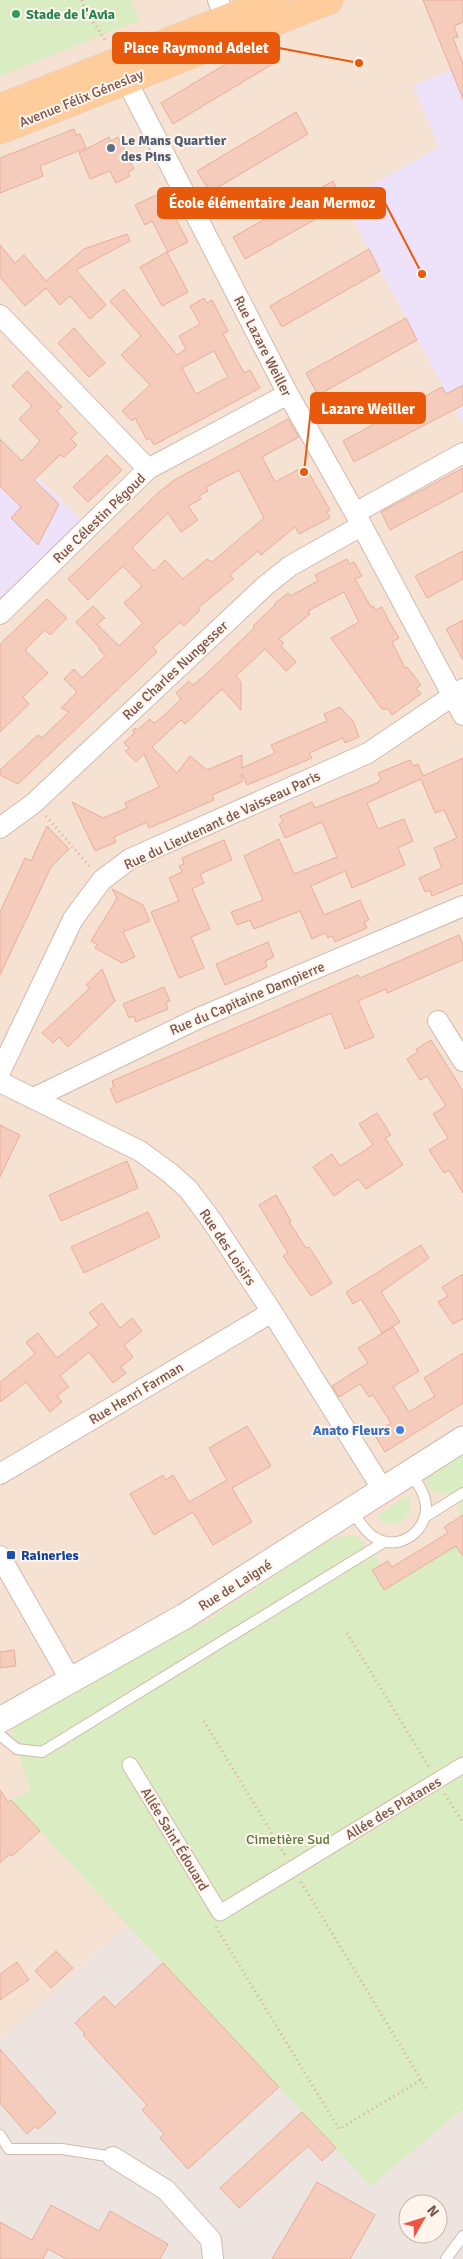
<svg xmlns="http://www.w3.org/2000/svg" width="463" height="2259" font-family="Signika,sans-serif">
<rect width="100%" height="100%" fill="#fef1e5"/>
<path fill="#f6e2d3" d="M0 0H463V2109L371 2186 128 1925 98 1950 30 2015 0 2040Z"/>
<path fill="#ede4df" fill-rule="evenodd" d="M128 1925 371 2186 463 2109V2259H0V2040L30 2015 98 1950ZM408 2204H438V2234H408Z"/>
<path fill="#eee2fa" d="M463 65V419L461 420 343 201 439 147 413 85Z
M1 440 82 521 0 598V441Z"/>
<path fill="#d9ecc2" d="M0 0H131L140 20 0 76Z
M463 1456V2109L371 2186 12 1801 30 1790 12 1733 14 1725 111 1669 204 1622 302 1558C317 1545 333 1536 354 1535L364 1542 366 1553 377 1557 380 1566 388 1561 392 1567 448 1533 444 1527 459 1517 461 1502 457 1494C441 1490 430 1500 425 1478L457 1457Z
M408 1495C417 1518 393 1535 377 1516Z"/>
<path fill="#f5cbbb" stroke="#e8ae9a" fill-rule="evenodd" d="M423 0H463V22L454 26 458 37 453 38 463 64V99Z
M249 48 251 54 261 48 271 65 173 124 161 103 234 59 232 55Z
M296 112 308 134 210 192 197 171Z
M74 129 76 135 80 134 86 148 40 166 43 176 0 193V158Z
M109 137 111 141 118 137 134 169 128 172 130 176 116 183 110 171 90 179 79 153Z
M333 181 344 203 245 259 233 237Z
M156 195 158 199 164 196 188 242 168 252 152 221 145 225 135 205Z
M127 234 130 241 76 270 106 305 90 319 70 296 60 305 46 288 25 306 0 277V245L15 263 24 255 46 281 84 249Z
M369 249 380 271 282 327 270 306Z
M167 252 188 292 162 306 140 267Z
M124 289 177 355 186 349 179 336 200 324 190 306 204 298 207 303 212 300 228 331 223 334 244 373 250 370 260 388 154 445 150 438 147 440 135 418 132 421 122 411 150 385 121 355 141 336 110 301ZM214 351 228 377 196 394 182 368Z
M406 318 417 340 318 395 306 373Z
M74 328 105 363 89 377 58 343Z
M27 371 62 407 57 411 77 433 71 439 77 445 64 457 60 455 34 480 59 504 38 545 11 518 21 507 0 486V439L22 461 40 441 19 419 32 406 12 386Z
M463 385V405L354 462 343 441 442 387 446 394Z
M288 419 299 437 262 457 275 482 305 466 330 510 327 512 330 518 299 534 295 527 261 555 258 551 230 575 233 579 198 608 200 610 184 626 180 622 153 647 157 652 18 784 0 775V770L38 735 42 738 69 712 61 708 77 692 64 679 74 669 82 678 105 656 99 649 100 648 76 622 93 606 105 618 97 624 119 646 143 623 124 603 142 586 123 566 88 600 68 579 159 492 176 479ZM239 470 264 518 212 562 207 559 183 579 165 560 154 571 132 548 168 513 181 532 198 520 188 506 201 499 199 496 208 491 206 487Z
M107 455 122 470 88 502 73 487Z
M463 468V491L390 530 381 512Z
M463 551V579L427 598 415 576Z
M347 559 350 564 354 562 362 576 355 579 371 607 373 606 376 610 382 607 390 623 399 638 392 642 405 668 407 667 421 685 416 688 421 694 392 715 388 709H382L331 638 359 622 344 592 308 611 310 614 279 639 284 643 281 646 296 662 286 671 265 649 236 676 241 682V710L222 689 185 724 181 720 152 747 177 773 190 756 207 770 242 755V768L275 753 271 745 327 721 324 714 340 707 353 721 359 737 345 743 343 738 309 753 312 758 247 785 242 774V782L212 795 214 800 149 828 147 822 114 837 116 842 95 851 72 802 103 818 127 808 125 803 159 787 144 754 136 762 125 751 129 748 124 743 134 733 133 730 135 728 137 730 150 719 154 723 159 720 181 699 176 693 189 681 193 685 206 674 255 627 253 626 275 605 274 604 288 593 290 596 318 581 315 575Z
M47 599 67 618 50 635 45 630 25 650 48 673 23 697 29 704 0 732V644Z
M463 620V660L446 629Z
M463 758V883L432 896 430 890 425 892 419 878 442 868 434 848 457 838 444 810 435 813 421 779 367 803 378 829 404 819 413 841 398 848 405 865 352 888 345 871 311 886 324 915 360 900 369 920 364 922 367 928 335 942 332 936 328 938 325 933 312 939 300 911 254 929 250 920 237 925 231 912 263 900 244 856 279 839 294 874 337 857 322 822 285 838 279 824 283 822 280 816 312 802 315 808 325 804 377 783 381 779 378 773 410 760 413 766 418 764 423 776Z
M47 826 69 849 51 867 0 975V912L25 858 31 861Z
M224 840 232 860 200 874 204 883 192 889 210 929 191 937 204 968 179 978 151 912 179 901 169 878 182 872 179 866 184 864 182 858Z
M112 889 143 905 150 921 123 932 135 957 122 963 95 948 97 944 91 941 117 898Z
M459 935 463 945V960L387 993 386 989 358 1001 374 1037 345 1049 331 1013 116 1103 110 1089 114 1087 112 1081 358 975 360 978Z
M268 942 274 957 265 961 267 967 225 985 216 964Z
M102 969 115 1001 68 1047 59 1037 53 1043 42 1033 90 988 86 985Z
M164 987 170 1001 166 1002 168 1009 136 1022 134 1016 129 1018 123 1004Z
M431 1040 463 1091V1193L449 1170 444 1173 429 1150 448 1138 433 1114 446 1106 427 1076 420 1080 407 1059 418 1052 416 1049Z
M377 1113 391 1135 385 1138 403 1165 366 1189 358 1179 334 1196 313 1167 332 1154 340 1166 373 1145 359 1124Z
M0 1125 20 1135 0 1177Z
M127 1161 138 1188 61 1221 49 1195Z
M276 1195 291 1221 289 1222 306 1248 309 1247 332 1283 311 1296 283 1256 288 1253 259 1205Z
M148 1212 160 1237 84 1273 71 1247Z
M421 1245 429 1258 381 1292 400 1322 382 1333 361 1299 353 1304 346 1292Z
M463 1274V1320L462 1319 453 1324 438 1302 448 1296 442 1287Z
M102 1303 120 1328 132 1318 142 1331 124 1345 133 1357 121 1367 126 1373 113 1383 89 1352 60 1376 69 1387 57 1396 62 1402 50 1412 26 1382 0 1402V1382L35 1354 26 1342 38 1333 57 1358 99 1325 89 1313Z
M393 1327 419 1371 393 1387 409 1412 435 1396 424 1378 463 1353V1403L385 1452 374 1434 391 1423 373 1395 369 1397 360 1384 339 1397 332 1386 368 1363 358 1348Z
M247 1426 271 1466 232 1488 252 1522 213 1545 193 1512 154 1535 130 1494 163 1475 166 1480 173 1475 189 1502 227 1480 209 1448Z
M463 1515V1556L456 1546 384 1590 372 1570 388 1561 392 1567 448 1533 444 1527Z
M14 1650 16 1666 0 1668V1652Z
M0 1790 8 1802 11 1800 40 1831 12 1856 10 1854 0 1863Z
M56 1951 73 1968 51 1988 35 1971Z
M17 1962 29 1980 0 2000V1974Z
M163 1963 279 2087 188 2169 160 2138 164 2134 142 2110 147 2105 83 2035 85 2034 75 2023 104 1996 115 2007Z
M0 2049 56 2113 38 2129 36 2126 27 2134 0 2103Z
M302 2112 336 2148 322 2161 308 2146 239 2208 220 2188Z
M317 2182 375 2215 350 2259H272Z
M51 2205 99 2231 110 2211 168 2244 160 2259H66L48 2249 43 2259H0V2222L32 2240Z"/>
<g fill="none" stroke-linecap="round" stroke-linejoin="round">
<g stroke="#d3b9ad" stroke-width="12">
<path id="service" d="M352 1511C359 1520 364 1531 374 1537 400 1554 432 1528 425 1500 423 1490 416 1481 410 1473
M425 1517 463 1493
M0 1735 17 1749 42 1752 384 1542
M0 2135 9 2149H62L113 2157
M446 2259 463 2236"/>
</g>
<g stroke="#d3b9ad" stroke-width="17">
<path id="pedestrian" d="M130 1765 220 1913 463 1765"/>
</g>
<g stroke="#d3b9ad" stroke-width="22">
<path id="minor" d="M218 0 230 31
M120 68 288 394 355 513 463 715
M0 315 148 469
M355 513 463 453
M0 614 148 469 288 394
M0 828 34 803 265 586 290 566 361 526
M438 1021 463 1061
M0 1072 73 919 102 880 130 859 368 753 463 689
M0 1082 140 1151 170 1173 188 1189 212 1221 272 1312 383 1490
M34 1098 199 1018 463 906
M0 1474 272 1312
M0 1556 70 1679
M113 2157 166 2190 211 2240 213 2259"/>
</g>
<g stroke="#d3b9ad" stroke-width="27">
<path id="tertiary" d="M0 1720 185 1616 463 1439"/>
</g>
<g stroke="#d9cfcc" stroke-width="29">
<path id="primary" d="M0 108 274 0
M0 130 329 0"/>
</g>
<path stroke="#daad9e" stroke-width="3" stroke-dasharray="1 4" stroke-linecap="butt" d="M82 0C86 16 98 27 106 42
M46 816 91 868
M347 1633 429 1767
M204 1721 285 1855
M445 1794 463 1823
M301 1882 426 2088
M216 1927 339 2129 421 2080"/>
<use href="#service" stroke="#fff" stroke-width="10"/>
<use href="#pedestrian" stroke="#fff" stroke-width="15"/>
<use href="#minor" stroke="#fff" stroke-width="20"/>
<use href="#tertiary" stroke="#fff" stroke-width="25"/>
<use href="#primary" stroke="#ffcd9b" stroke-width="28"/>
</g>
<circle fill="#2e9e5b" stroke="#fff5ed" stroke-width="2" cx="16" cy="14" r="5"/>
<circle fill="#5c6f8a" stroke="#fff5ed" stroke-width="2" cx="111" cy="148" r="5"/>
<circle fill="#3f7fe0" stroke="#fff5ed" stroke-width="2" cx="400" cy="1430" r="5"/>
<rect fill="#1a4fb4" stroke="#fff5ed" stroke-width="2" x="6" y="1550" width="10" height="10" rx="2.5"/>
<g text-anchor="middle" stroke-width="4" stroke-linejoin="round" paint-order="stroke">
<g font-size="14" font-weight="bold" fill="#27864d" stroke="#fff5ed" text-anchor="start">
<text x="26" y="19">Stade de l'Avia</text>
</g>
<g font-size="14" fill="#795348" stroke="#fff5ed">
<text transform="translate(81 98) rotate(-22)" y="5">Avenue Félix Géneslay</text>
<text transform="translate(263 346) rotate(63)" y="5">Rue Lazare Weiller</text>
<text transform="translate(99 518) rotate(-44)" y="5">Rue Célestin Pégoud</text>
<text transform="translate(175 670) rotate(-43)" y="5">Rue Charles Nungesser</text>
<text transform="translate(222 820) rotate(-25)" y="5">Rue du Lieutenant de Vaisseau Paris</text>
<text transform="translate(247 998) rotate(-23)" y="5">Rue du Capitaine Dampierre</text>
<text transform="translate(228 1247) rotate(56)" y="5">Rue des Loisirs</text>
<text transform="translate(136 1393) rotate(-31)" y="5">Rue Henri Farman</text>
<text transform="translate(235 1585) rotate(-32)" y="5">Rue de Laigné</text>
<text transform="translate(393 1808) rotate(-31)" y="5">Allée des Platanes</text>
<text transform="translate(175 1839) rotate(59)" y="5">Allée Saint Édouard</text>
</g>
<g font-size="14" font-weight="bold" fill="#4e5e75" stroke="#fff5ed" text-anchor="start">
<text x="121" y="145">Le Mans Quartier<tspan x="121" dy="16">des Pins</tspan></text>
</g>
<g font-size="14" font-weight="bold" fill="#366cbe" stroke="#fff5ed" text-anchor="end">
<text x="390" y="1435">Anato Fleurs</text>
</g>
<g font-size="14" font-weight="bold" fill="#164399" stroke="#fff5ed" text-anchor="start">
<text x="21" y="1560">Raineries</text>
</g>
<g font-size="14" fill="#57793c" stroke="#fff5ed">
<text x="288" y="1844">Cimetière Sud</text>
</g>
</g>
<path fill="none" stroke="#e8590c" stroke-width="2" d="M359 63L279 48M422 274L385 203M304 472L311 408"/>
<g fill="#e8590c" stroke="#fff5ed" stroke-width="2">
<circle cx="359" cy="63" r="5"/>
<circle cx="422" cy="274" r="5"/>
<circle cx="304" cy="472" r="5"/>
</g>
<g fill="#e8590c" stroke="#e8590c" stroke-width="2">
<rect x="113" y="33" width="166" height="30" rx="5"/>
<rect x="158" y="188" width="227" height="30" rx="5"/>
<rect x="311" y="393" width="114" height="30" rx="5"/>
</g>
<g font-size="15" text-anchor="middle" font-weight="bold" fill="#fff">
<text x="196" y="53">Place Raymond Adelet</text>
<text x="272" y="208">École élémentaire Jean Mermoz</text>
<text x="368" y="414">Lazare Weiller</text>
</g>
<g transform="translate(423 2219) rotate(51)"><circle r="24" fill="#fff5ed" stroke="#c9b4ab"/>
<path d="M0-4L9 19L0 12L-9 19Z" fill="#ef5343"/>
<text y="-8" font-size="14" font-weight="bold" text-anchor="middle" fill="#795348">N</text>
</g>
</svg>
